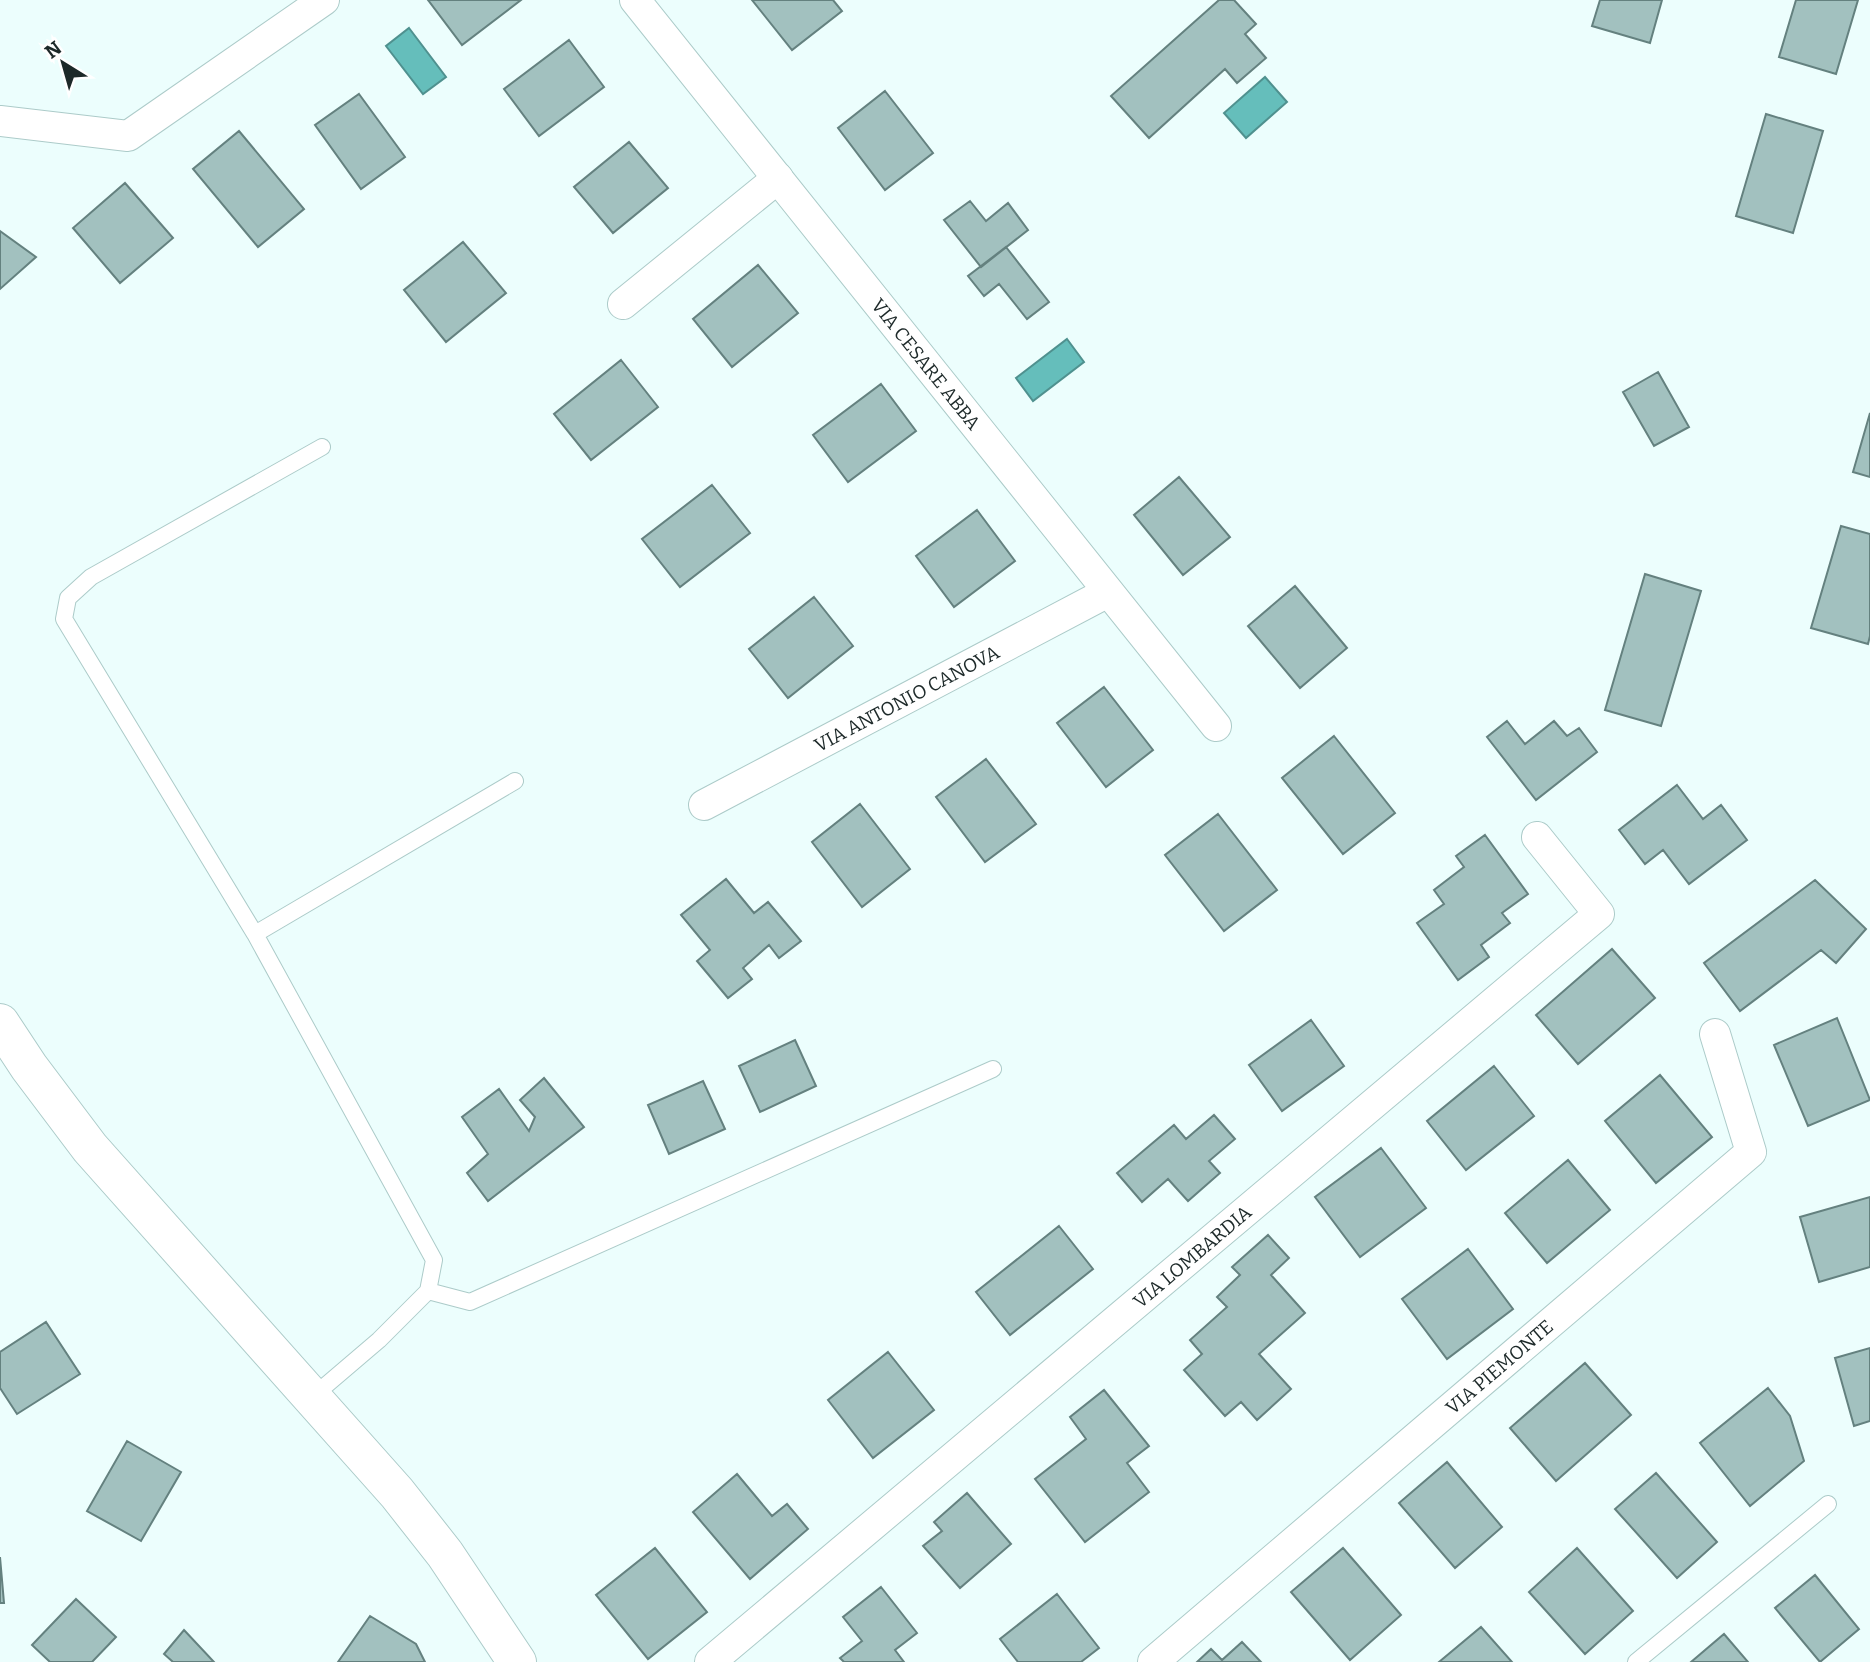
<svg xmlns="http://www.w3.org/2000/svg" width="1870" height="1662" font-family="Bitter,serif">
<rect width="100%" height="100%" fill="#ecfefd"/>
<path fill="#65bebb" stroke="#4f918f" stroke-width="2" d="M409 28 446 77 423 94 386 46Z
M1265 77 1287 102 1246 138 1224 113Z
M1067 339 1084 362 1033 401 1016 378Z"/>
<path fill="#a2c1bf" stroke="#64817f" stroke-width="2" d="M428 0H521L462 45Z
M752 0H833L842 11 792 50Z
M1219 0H1234L1256 24 1245 34 1266 58 1237 83 1225 69 1149 138 1111 96Z
M1600 0H1662L1650 43 1592 26Z
M1796 0H1858L1836 74 1779 57Z
M569 40 604 87 539 136 504 89Z
M885 91 933 153 885 190 838 128Z
M359 94 405 157 361 189 315 125Z
M1766 114 1823 131 1793 233 1736 216Z
M239 131 304 209 258 247 193 169Z
M629 142 668 188 613 233 574 187Z
M125 183 173 238 120 283 73 228Z
M970 201 986 221 1008 203 1028 230 981 267 944 220Z
M0 231 36 257 0 289Z
M463 242 506 293 446 342 404 290Z
M1006 247 1049 302 1027 319 999 284 984 296 968 276Z
M758 265 798 313 732 367 693 319Z
M621 360 658 407 591 460 554 414Z
M1658 372 1689 427 1654 446 1623 392Z
M881 384 916 431 848 482 813 435Z
M1870 413V477L1853 472Z
M1179 477 1230 537 1183 575 1134 515Z
M712 485 750 533 680 587 642 539Z
M977 510 1015 561 954 607 916 556Z
M1841 526 1870 534V636L1868 644 1811 628Z
M1645 574 1701 591 1661 726 1605 710Z
M1295 586 1347 648 1300 688 1248 626Z
M814 597 853 646 788 698 749 649Z
M1104 687 1153 750 1106 787 1057 723Z
M1507 721 1525 744 1554 721 1567 736 1579 728 1597 752 1536 800 1487 737Z
M1334 736 1395 813 1343 854 1282 778Z
M986 759 1036 824 985 862 936 797Z
M1677 785 1703 819 1721 805 1747 840 1689 884 1663 850 1645 864 1619 830Z
M860 804 910 869 862 907 812 842Z
M1218 814 1277 890 1224 931 1165 855Z
M1485 835 1528 894 1502 913 1510 923 1481 945 1489 957 1458 980 1417 923 1444 904 1434 890 1464 867 1456 856Z
M726 879 754 913 768 902 801 941 779 958 769 945 743 968 752 979 728 998 697 961 710 950 681 915Z
M1815 880 1866 929 1836 963 1821 950 1740 1011 1704 963Z
M1612 949 1655 998 1578 1064 1536 1015Z
M1837 1018 1870 1100 1808 1126 1774 1045Z
M1311 1020 1344 1066 1282 1111 1249 1065Z
M795 1040 816 1086 760 1112 739 1066Z
M1494 1066 1534 1116 1466 1170 1427 1121Z
M1660 1075 1712 1137 1656 1183 1605 1121Z
M544 1078 584 1127 488 1201 467 1173 488 1154 462 1117 499 1089 529 1131 535 1117 520 1100Z
M703 1081 725 1129 669 1154 648 1105Z
M1214 1115 1235 1139 1209 1161 1220 1173 1188 1201 1168 1179 1142 1202 1117 1173 1174 1125 1186 1139Z
M1381 1148 1426 1208 1360 1257 1315 1197Z
M1568 1160 1610 1210 1547 1263 1505 1213Z
M1870 1197V1267L1819 1282 1800 1217Z
M1059 1226 1093 1269 1010 1335 976 1292Z
M1268 1235 1289 1258 1271 1275 1305 1313 1259 1354 1291 1389 1257 1420 1241 1402 1225 1416 1184 1370 1202 1354 1190 1340 1227 1307 1217 1297 1240 1275 1232 1267Z
M1468 1249 1513 1309 1447 1359 1402 1299Z
M46 1322 80 1374 17 1414 0 1388V1352Z
M1870 1348V1421L1854 1426 1835 1358Z
M888 1352 934 1410 873 1458 828 1400Z
M1585 1363 1631 1415 1556 1481 1510 1428Z
M1768 1388 1790 1416 1804 1461 1750 1506 1700 1443Z
M1104 1390 1149 1446 1127 1463 1149 1492 1085 1542 1035 1479 1086 1439 1070 1417Z
M127 1441 181 1472 141 1541 87 1511Z
M1447 1462 1502 1527 1455 1568 1399 1503Z
M1656 1473 1717 1542 1677 1578 1615 1509Z
M737 1474 772 1516 787 1504 808 1529 750 1579 693 1512Z
M967 1493 1011 1544 960 1588 923 1546 942 1531 934 1522Z
M655 1548 707 1612 648 1659 596 1595Z
M1343 1548 1401 1615 1350 1660 1291 1592Z
M1577 1548 1633 1611 1585 1654 1529 1592Z
M0 1557 4 1603H0Z
M1815 1575 1859 1629 1820 1662 1775 1608Z
M881 1587 917 1633 895 1650 904 1662H844L840 1658 862 1641 843 1617Z
M1057 1594 1099 1648 1081 1662H1018L1000 1639Z
M76 1599 116 1637 92 1662H50L32 1645Z
M370 1616 416 1644 425 1662H338Z
M1481 1627 1512 1662H1439Z
M184 1630 214 1662H173L164 1654Z
M1724 1634 1748 1662H1691Z
M1242 1642 1261 1662H1197L1211 1649 1222 1660Z"/>
<g fill="none" stroke-linecap="round" stroke-linejoin="round">
<g stroke="#accbc9" stroke-width="18">
<path id="lane" d="M255 934 515 781
M428 1291 470 1302 993 1069
M311 1398 379 1340 428 1291 434 1260 255 934 64 619 68 598 91 577 322 447
M1636 1662 1828 1504"/>
</g>
<g stroke="#accbc9" stroke-width="32">
<g id="street">
<path id="s1" d="M635 0 1216 726"/>
<path d="M0 121 128 136 324 0"/>
<path d="M623 304 778 178"/>
<path id="s2" d="M704 805 1108 592"/>
<path id="s3" d="M710 1662 1599 914 1537 837"/>
<path id="s4" d="M1153 1662 1751 1152 1715 1034"/>
</g>
</g>
<g stroke="#accbc9" stroke-width="40">
<path id="secondary" d="M0 1023 29 1067 90 1148 397 1493 445 1554 517 1662"/>
</g>
<use href="#lane" stroke="#fff" stroke-width="16"/>
<use href="#street" stroke="#fff" stroke-width="30"/>
<use href="#secondary" stroke="#fff" stroke-width="38"/>
</g>
<g text-anchor="middle" stroke-width="7" stroke-linejoin="round" paint-order="stroke">
<g font-size="19" fill="#1d2929" stroke="#fff">
<text dy="7" stroke="none"><textPath href="#s1" startOffset="466">VIA CESARE ABBA</textPath></text>
<text dy="7" stroke="none"><textPath href="#s2" startOffset="229">VIA ANTONIO CANOVA</textPath></text>
<text dy="7" stroke="none"><textPath href="#s3" startOffset="630">VIA LOMBARDIA</textPath></text>
<text dy="7" stroke="none"><textPath href="#s4" startOffset="455">VIA PIEMONTE</textPath></text>
</g>
</g>
<g transform="translate(63 63) rotate(323)" stroke="#ffffff" stroke-width="5" paint-order="stroke">
<path d="M0-5L12 26L0 18L-12 26Z" fill="#1d2929"/>
<text y="-10" font-size="19" font-weight="bold" text-anchor="middle" fill="#1d2929">N</text>
</g>
</svg>
